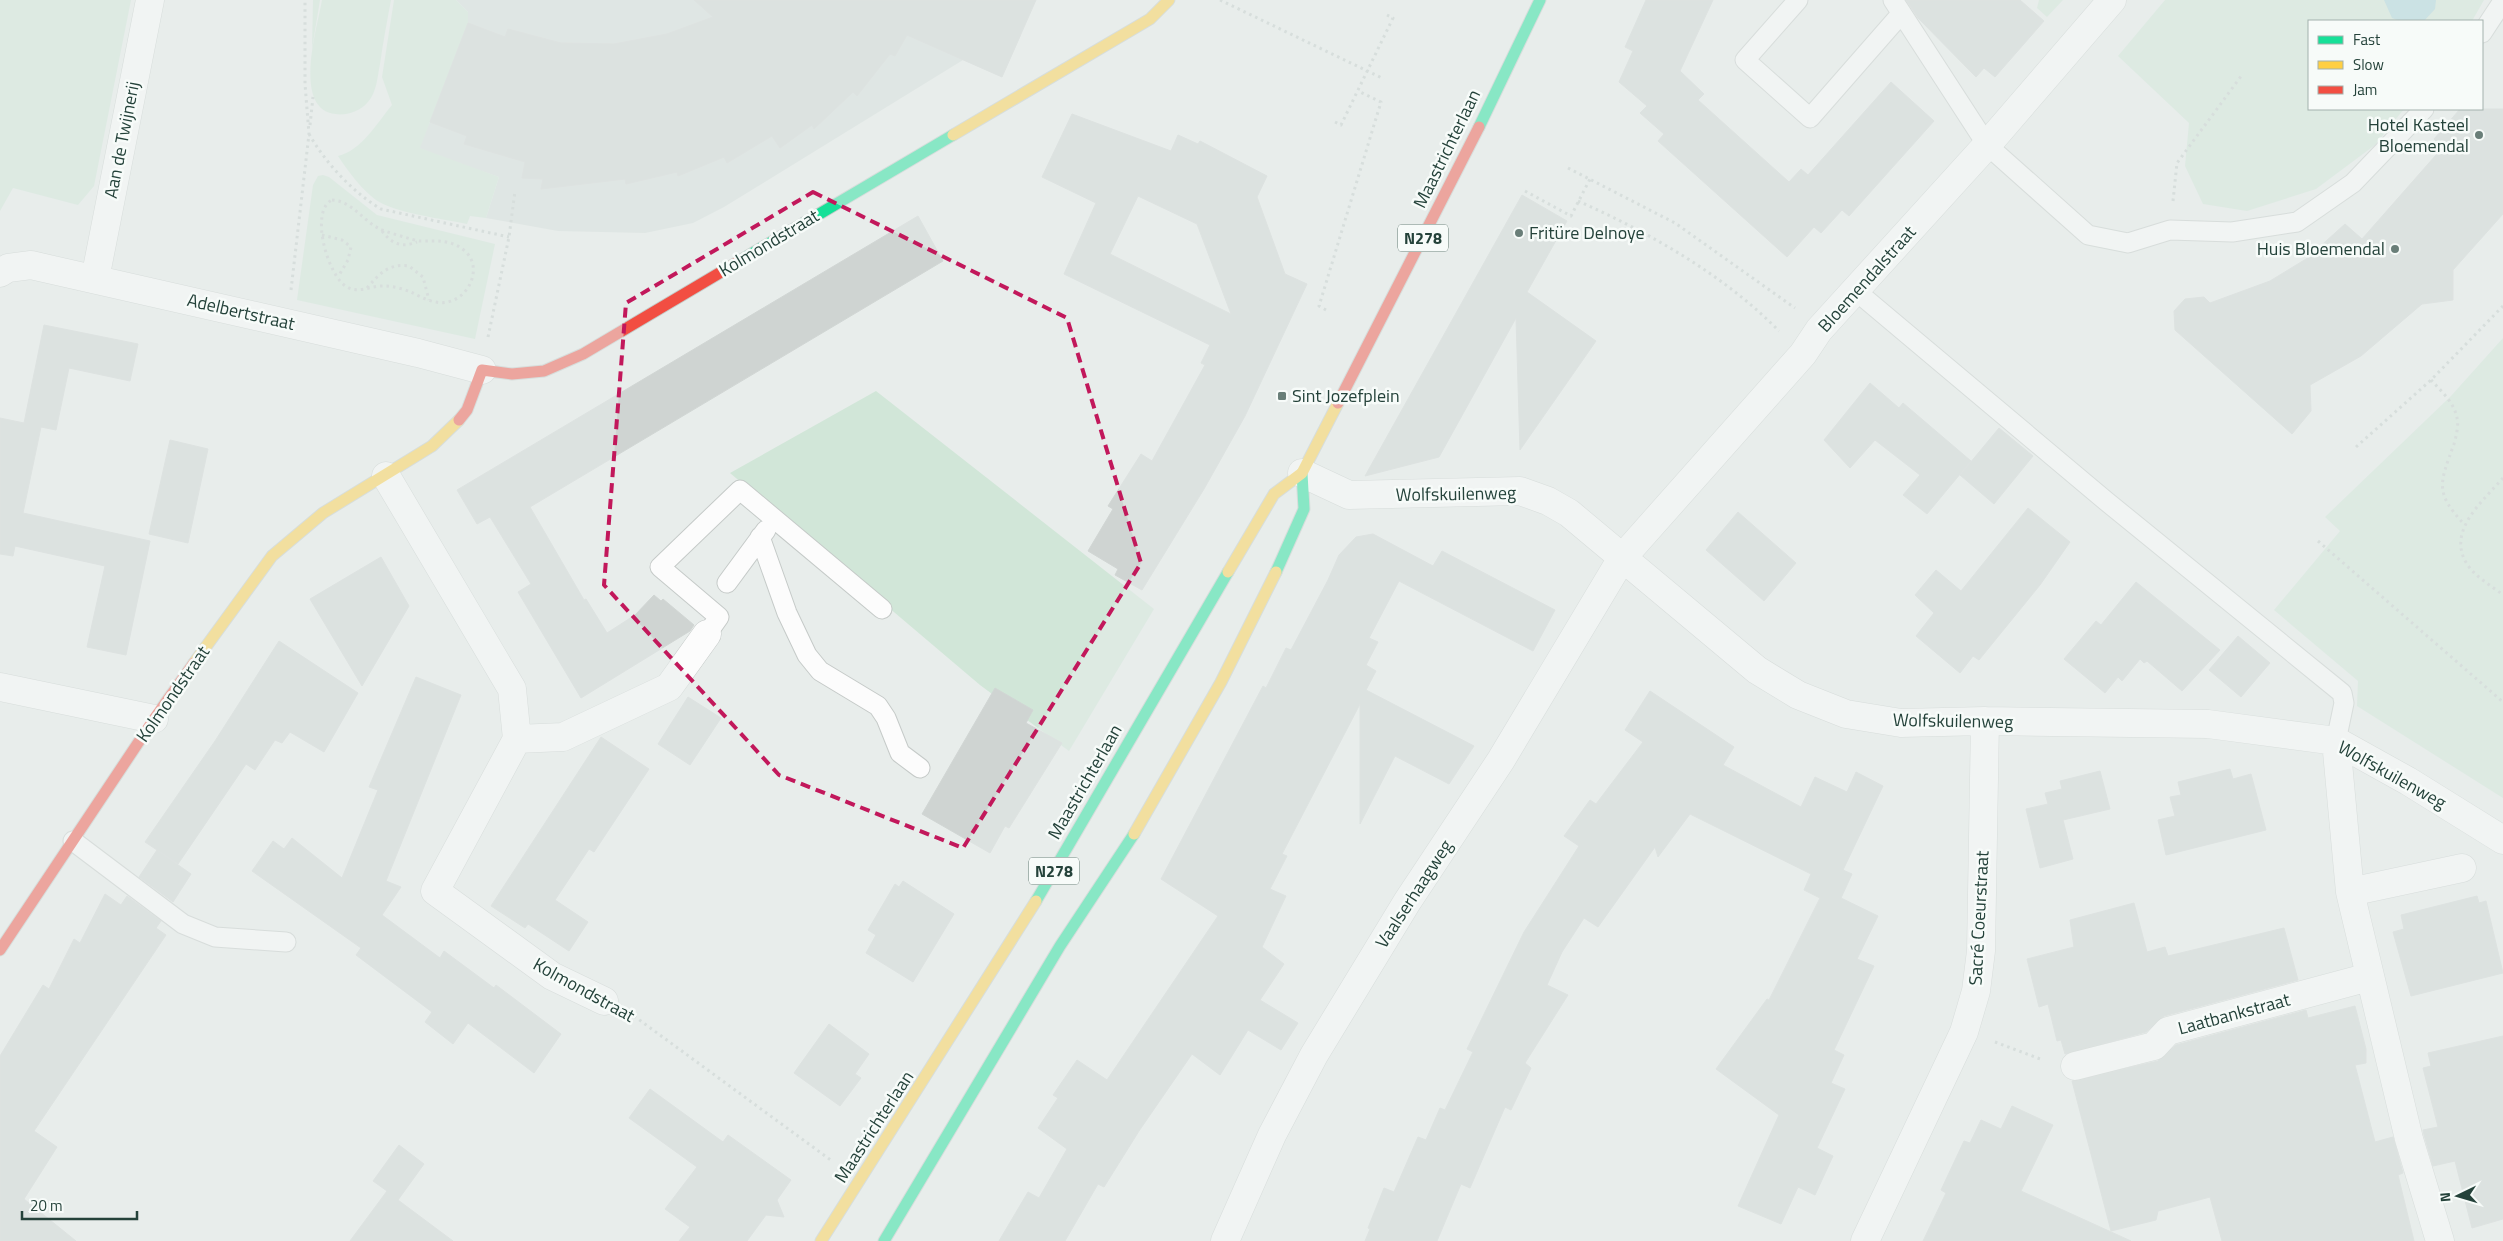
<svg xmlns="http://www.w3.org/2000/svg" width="2503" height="1241" font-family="'Titillium Web',sans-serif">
<rect width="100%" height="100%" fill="#e8edeb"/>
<path fill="#d6dedb" d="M456 0H1015L1002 27 1021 35 1002 77 963 60 724 207 693 223 645 233 558 231 486 218 499 177 416 149 430 122 468 23V12Z"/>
<path fill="#d1e6d8" d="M0 0H131L94 186 78 205 13 188 0 211Z
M313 0H320L312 49Z
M322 0H391C387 21 383 43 380 64 378 74 377 86 373 94 368 105 358 112 346 114 288 121 317 30 322 0Z
M394 0H456L468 12V23L420 148 499 177 486 218 470 216 467 224C444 219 394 213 376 200 361 189 348 171 338 156 361 151 378 122 392 105L382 77Z
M2039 0H2063L2047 17 2037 8Z
M2165 0H2484L2472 21H2309V109H2404L2375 145 2316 189 2247 211 2203 204 2185 166 2189 123 2118 56Z
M323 175 329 177 377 215 495 244 475 339 297 300 313 185 318 176Z
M2503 338V798L2357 706 2358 681 2274 610 2340 531 2325 517 2451 396Z
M876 391 1154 609 1069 751 980 685 730 473Z"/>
<path fill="#a9d4db" d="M2384 0H2436L2435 9 2424 21H2400L2392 18Z"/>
<path fill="#cfd4d2" stroke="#d1d6d4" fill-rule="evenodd" d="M694 0H1036L1002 77 907 35 895 56 890 54 857 96 853 92 814 129 812 125 780 148 772 136 727 163 724 157 678 176 677 172 626 184 625 179 541 189 543 179 522 178 525 162 464 144 467 136 430 122 468 23 505 37 508 29 561 43 614 44 667 34 713 17Z
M1646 0H1713L1680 71 1704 94 1698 100 1789 182 1801 169 1808 175 1891 82 1934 121 1849 216 1842 210 1821 233 1814 227 1787 257 1658 141 1664 134 1640 113 1647 106 1619 82 1633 51 1625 47Z
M1906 0H2020L2044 21 1995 77 1984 68 1976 77 1918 18Z
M2460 109H2503V214L2453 270V300L2422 304 2361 356 2310 385 2311 411 2292 434 2175 330 2174 311 2185 299 2204 297 2210 303 2270 281 2306 259 2345 224 2362 239 2443 147 2434 139Z
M1072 114 1171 151 1178 135 1198 144 1200 141 1267 176 1257 197 1285 274 1307 284 1245 416 1204 489 1142 590 1115 575 1118 569 1088 551 1113 509 1108 506 1141 454 1152 461 1205 365 1201 363 1210 345 1064 274 1096 203 1042 177ZM1138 196 1197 224 1231 314 1110 254Z
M1522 195 1567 221 1527 292 1596 341 1520 450 1516 318 1439 457 1365 476Z
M918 216 943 261 530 507 584 600 586 599 607 633 635 615 654 595 661 601 663 599 694 625 690 631 581 698 518 592 531 584 490 517 477 524 457 490Z
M44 325 138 344 130 381 69 368 56 430 41 427 23 513 150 541 126 655 87 647 105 566 15 546 13 556 0 554V418L24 423Z
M1870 383 1899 408 1903 403 1971 461 1927 514 1903 495 1920 475 1875 440 1850 468 1824 440Z
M1999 428 2033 456 1994 504 1960 475Z
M170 440 208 449 188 543 149 534Z
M2028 508 2070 542 2040 585 1979 660 1973 656 1960 673 1916 636 1934 613 1915 595 1936 570 1961 591Z
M1738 512 1796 563 1764 601 1706 550Z
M1373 534 1433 566 1442 551 1555 610 1533 651 1399 581 1369 638 1378 642 1366 665 1376 671 1366 690 1474 746 1449 784 1395 756 1360 824V704L1282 854 1287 856 1270 889 1286 896 1262 947 1284 964 1260 1000 1298 1023 1281 1050 1248 1030 1220 1075 1192 1054 1139 1131 1104 1187 1098 1184 1065 1241H999L1028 1192 1039 1198 1067 1149 1038 1128 1058 1098 1053 1095 1077 1060 1107 1080 1218 916 1161 879 1263 686 1266 688 1286 648 1291 650 1328 580 1339 555 1356 537Z
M381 557 409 606 362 686 310 599Z
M2136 582 2220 650 2182 691 2147 661 2144 663 2140 659 2122 681 2118 677 2105 693 2064 659 2096 621 2101 625Z
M2238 636 2270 663 2241 697 2209 670Z
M279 641 358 693 324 752 290 732 282 743 275 740 255 770 246 764 178 864 145 842 215 741Z
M416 677 461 695 386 881 401 887 382 915 440 958 444 951 494 988 496 985 561 1034 534 1073 468 1023 453 1044 425 1022 432 1012 356 955 361 948 252 871 273 841 284 849 292 838 342 878 378 790 369 787Z
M995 688 1033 710 1026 723 1062 743 1009 828 1005 826 990 853 922 814Z
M1650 691 1734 747 1723 765 1801 807 1815 777 1847 792 1856 772 1883 786 1843 870 1852 874 1841 898 1878 916 1857 959 1874 966 1834 1050 1844 1055 1831 1083 1845 1089 1817 1148 1833 1156 1815 1195 1798 1187 1781 1224 1738 1206 1779 1115 1716 1069 1767 999 1769 1000 1820 898 1804 890 1811 874 1690 814 1658 857 1655 847 1598 927 1584 918 1562 952 1547 985 1568 995 1525 1063 1531 1068 1511 1110 1505 1107 1470 1188 1461 1184 1437 1241H1365L1370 1229 1368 1228 1384 1188 1394 1192 1418 1137 1426 1140 1440 1108 1445 1110 1473 1052 1467 1049 1524 932 1579 846 1564 836 1590 800 1596 804 1643 742 1625 730Z
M688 697 721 718 690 765 658 744Z
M601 737 649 769 594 852 589 849 555 900 588 922 569 951 528 924 525 928 491 906Z
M2230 769 2233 779 2251 774 2266 830 2166 855 2158 820 2175 816 2170 797 2181 795 2178 782Z
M2100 771 2110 809 2063 820 2073 859 2040 868 2026 809 2048 804 2045 793 2062 789 2060 781Z
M157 850 191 874 173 902 139 877Z
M903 881 954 914 913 982 866 953 876 935 868 930 895 884 899 887Z
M105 894 121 905 127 896 161 921 156 928 166 935 34 1131 57 1147 24 1199 76 1241H0V1056L43 985 49 989 74 939 80 943Z
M2477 896 2479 903 2486 901 2503 973 2411 996 2393 932 2404 929 2401 915Z
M2134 903 2147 952 2165 947 2168 956 2284 928 2298 980 2164 1016 2146 1032 2065 1054 2061 1040 2057 1041 2048 1004 2039 1007 2027 959 2074 947 2070 920Z
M2355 1006 2366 1049V1063L2355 1065 2375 1142 2393 1137 2403 1173 2398 1175 2414 1241H2222L2210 1197 2158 1211 2156 1220 2111 1231 2072 1081 2158 1061 2176 1045 2306 1010 2308 1018Z
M829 1024 869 1054 855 1074 861 1078 840 1106 794 1073Z
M2503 1036V1219L2472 1228 2455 1161 2433 1166 2424 1135 2423 1130 2438 1127 2423 1068 2431 1066 2428 1053Z
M650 1089 723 1142 728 1135 791 1180 777 1200 784 1217 766 1215 747 1241H679L690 1227 665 1209 697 1167 629 1118Z
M2012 1106 2053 1125 2021 1191 2131 1241H1923L1946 1193 1941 1190 1964 1141 1970 1143 1981 1120 2001 1129Z
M399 1145 424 1164 398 1200 453 1241H350L387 1191 373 1181Z"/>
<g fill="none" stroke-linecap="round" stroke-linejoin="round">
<g stroke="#c5cac8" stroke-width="21">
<path id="lane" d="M1798 0 1745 60 1810 118 1901 14
M1893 0 1987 145 2088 235 2128 243 2170 230 2232 232 2297 222 2353 183 2424 109
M2482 33 2503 1
M1856 291 2106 501 2342 693 2344 703 2336 741
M760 537 787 613 807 655 820 671 878 706 886 718 900 753 920 768
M727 583 766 530
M707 634 719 617 660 567 740 490 882 609
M73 841 183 924 215 937 286 942"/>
</g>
<g stroke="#c5cac8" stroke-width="29">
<path id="street" d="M0 273 8 268 31 265 418 353 482 370
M95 279 150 0
M1302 473 1349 495 1520 491 1548 501 1569 513 1757 670 1798 695 1846 714 1901 723 1985 721 2208 724 2336 741 2408 781 2503 840
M386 476 512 689 517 739
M0 687 154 719
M2336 741 2350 892 2409 1139 2440 1241
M2350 892 2462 868
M604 1001 552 976 435 891 517 739 563 737 669 687 707 634
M2075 1066 2154 1046 2168 1031 2369 977
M1225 1241 1272 1135 1314 1055 1407 902 1501 760 1622 558 1803 354 1819 330 1987 145 2112 0
M1865 1241 1964 1032 1976 991 1981 951 1985 721"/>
</g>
<g stroke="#c3cbc8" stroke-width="13">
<path id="fast" d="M1479 127 1540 0
M738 262 953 135
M1276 572 1304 509 1302 473
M1036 901 1228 572
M884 1241 1060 946 1134 834"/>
</g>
<g stroke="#c3cbc8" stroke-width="13">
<path id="slow" d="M953 135 1150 19 1169 0
M1228 572 1274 494 1302 473 1338 403
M194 663 272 556 323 513 432 446 459 420
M1134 834 1221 682 1276 572
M821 1241 1036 901"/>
</g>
<g stroke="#c3cbc8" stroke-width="13">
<path id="jam" d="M1338 403 1479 127
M459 420 467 410 482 370 512 374 544 371 583 354 738 262
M0 950 154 719 194 663"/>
</g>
<path stroke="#c3ccca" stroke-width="3" stroke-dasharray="2.5 4" stroke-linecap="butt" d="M1220 0 1384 79
M1335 122 1341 125 1393 18 1387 15
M310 125 313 97
M309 134C325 162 352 192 381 209L509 237
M1568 168 1675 223 1795 308
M1525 191 1571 216 1590 179
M332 200C352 201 363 221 380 229 383 231 417 241 419 241 437 241 452 239 466 252 483 269 468 299 447 302 435 305 421 297 411 292 403 289 393 286 385 286 372 285 359 294 347 287 328 277 309 211 332 200Z
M1578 201C1650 233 1724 275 1779 331
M2173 201 2177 163 2242 75
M382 231C392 244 401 248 417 242
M322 235 342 240 351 247 348 260 338 277
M367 288C379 274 389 263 409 266L423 277 429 300
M291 290 309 134 305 84V0
M1326 310 1319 306 1381 102 1358 91
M488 337 509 237 515 191
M2431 380C2441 391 2454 402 2457 418 2459 425 2456 437 2454 444 2440 483 2434 492 2464 524
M2356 447 2431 380 2503 306
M2503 478C2483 501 2446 531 2467 564 2474 576 2492 586 2503 595
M2318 541 2503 702
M634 1016 832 1161
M1995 1042 2043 1060"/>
<use href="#lane" stroke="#fcfcfc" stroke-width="19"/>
<use href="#street" stroke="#fcfcfc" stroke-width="28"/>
<use href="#fast" stroke="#16e098" stroke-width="11"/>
<use href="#slow" stroke="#ffcf43" stroke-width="11"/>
<use href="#jam" stroke="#f24e42" stroke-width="11"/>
</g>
<path d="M0 0H2503V1241H0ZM813 192 1067 318 1141 563 963 848 779 775 604 585 626 303Z" fill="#e8edeb" fill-opacity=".55" fill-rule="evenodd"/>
<path fill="none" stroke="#c2185b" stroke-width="4" stroke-dasharray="10 6" stroke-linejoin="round" d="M813 192 1067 318 1141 563 963 848 779 775 604 585 626 303Z"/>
<g fill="#697e78" stroke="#f7fbf9" stroke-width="2">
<circle cx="2479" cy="135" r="5"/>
<circle cx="1519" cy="233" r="5"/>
<circle cx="2395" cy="249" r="5"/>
<rect x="1277" y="391" width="10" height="10" rx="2.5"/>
</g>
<g text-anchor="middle" stroke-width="5" stroke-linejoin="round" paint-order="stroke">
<g fill="#f7fbf9" stroke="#637a73" stroke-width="1">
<rect x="1398" y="224.5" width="50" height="27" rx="4"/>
<rect x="1029" y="857.5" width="50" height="27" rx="4"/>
</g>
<g font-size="16" font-weight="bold" fill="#24423a">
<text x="1423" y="244">N278</text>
<text x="1054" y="877">N278</text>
</g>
<g font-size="18" fill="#24423a" stroke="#f7fbf9" text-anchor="end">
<text x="2469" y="131">Hotel Kasteel<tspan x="2469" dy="21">Bloemendal</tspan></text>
<text x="1529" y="239" text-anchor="start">Fritüre Delnoye</text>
<text x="2385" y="255">Huis Bloemendal</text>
<text x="1292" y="402" text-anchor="start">Sint Jozefplein</text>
</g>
<g font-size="18" fill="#24423a" stroke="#f7fbf9">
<text transform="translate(122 140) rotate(-79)" y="6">Aan de Twijnerij</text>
<text transform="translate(1447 149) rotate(-64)" y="6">Maastrichterlaan</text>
<text transform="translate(769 243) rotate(-31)" y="6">Kolmondstraat</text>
<text transform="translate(1867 279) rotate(-48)" y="6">Bloemendalstraat</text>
<text transform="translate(241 312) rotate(13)" y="6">Adelbertstraat</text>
<text transform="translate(1456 494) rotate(-1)" y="6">Wolfskuilenweg</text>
<text transform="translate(173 694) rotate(-55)" y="6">Kolmondstraat</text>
<text transform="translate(1953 721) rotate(1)" y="6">Wolfskuilenweg</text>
<text transform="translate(2392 775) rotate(29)" y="6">Wolfskuilenweg</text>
<text transform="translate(1085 782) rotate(-60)" y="6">Maastrichterlaan</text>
<text transform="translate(1414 894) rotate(-57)" y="6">Vaalserhaagweg</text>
<text transform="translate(1979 918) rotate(-87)" y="6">Sacré Coeurstraat</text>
<text transform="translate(584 990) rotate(29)" y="6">Kolmondstraat</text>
<text transform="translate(2234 1014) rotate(-15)" y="6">Laatbankstraat</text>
<text transform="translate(874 1127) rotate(-57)" y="6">Maastrichterlaan</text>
</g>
</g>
<rect x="2308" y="20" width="175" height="90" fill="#f7fbf9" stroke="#a3b1ad"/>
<rect x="2318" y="36" width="25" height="8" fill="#16e098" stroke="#a3b1ad"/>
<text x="2353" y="45" font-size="15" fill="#24423a">Fast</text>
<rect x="2318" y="61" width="25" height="8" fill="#ffcf43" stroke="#a3b1ad"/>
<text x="2353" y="70" font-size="15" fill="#24423a">Slow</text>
<rect x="2318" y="86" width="25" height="8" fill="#f24e42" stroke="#a3b1ad"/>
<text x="2353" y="95" font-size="15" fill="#24423a">Jam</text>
<g transform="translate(2458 1196) rotate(265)" stroke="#f7fbf9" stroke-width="4" paint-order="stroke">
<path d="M0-4L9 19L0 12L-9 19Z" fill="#24423a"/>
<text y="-8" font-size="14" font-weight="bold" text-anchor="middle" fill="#24423a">N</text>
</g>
<path d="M22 1211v8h115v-8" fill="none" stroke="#24423a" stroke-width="2.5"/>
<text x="30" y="1211" font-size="15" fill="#24423a" stroke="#f7fbf9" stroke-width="4" paint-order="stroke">20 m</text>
</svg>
